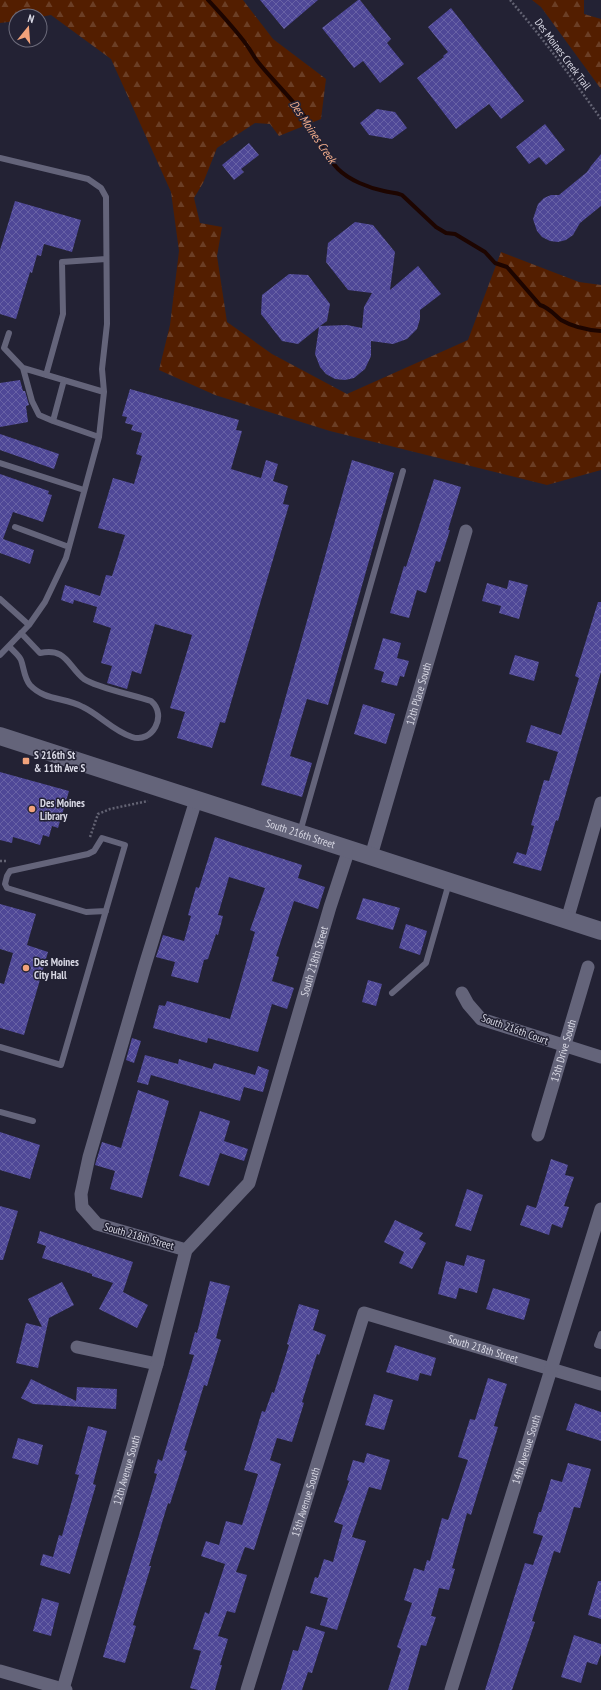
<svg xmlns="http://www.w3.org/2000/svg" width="601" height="1690" font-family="'PT Sans Narrow',sans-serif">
<defs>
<pattern id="forest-firs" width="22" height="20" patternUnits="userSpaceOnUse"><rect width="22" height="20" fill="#531e00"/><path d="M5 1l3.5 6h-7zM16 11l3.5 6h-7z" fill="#6b3e25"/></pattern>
<pattern id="building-cross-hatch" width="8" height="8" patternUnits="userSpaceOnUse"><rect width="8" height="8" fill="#4f4897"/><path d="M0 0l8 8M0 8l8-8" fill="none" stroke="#6862a5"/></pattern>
</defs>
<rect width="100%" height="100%" fill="#232234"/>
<path fill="url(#forest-firs)" d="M0 0H243L273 39 326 79 321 119 279 136 270 124 255 123 217 148 203 183 194 198 200 223 222 227 217 256 227 322 272 354 347 394 468 340 501 252 579 282 601 285V470L547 485 330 431 215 395 159 370 170 325 179 251 171 192 111 59 51 15 40 17 16 16V21L0 23Z
M532 0H584V14L601 19V89L541 7Z"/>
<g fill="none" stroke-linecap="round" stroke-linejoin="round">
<path stroke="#1d0500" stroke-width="4" d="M208 0C221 14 234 28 246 44 250 49 253 56 258 62 273 81 291 97 305 117 316 134 323 154 338 169 349 180 369 188 384 191 391 193 395 192 402 195L436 227 446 233 455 234 485 252 495 263 507 267 540 305C548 307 555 315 561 320 573 327 587 330 601 331"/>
</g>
<path fill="url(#building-cross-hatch)" d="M260 0H318L284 29Z
M358 0H360L391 39 387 43 404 64 380 83 363 61 354 68 322 28Z
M451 8 524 101 501 119 489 104 456 129 417 78 444 57 443 56 448 52 428 27Z
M377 109 395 112 407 128 392 139 369 135 360 123Z
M545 124 565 150 546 165 539 157 529 164 516 147Z
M249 143 259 155 241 169 244 172 234 180 222 165Z
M601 154V206L580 223 573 235 566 240 558 242 550 241 542 237 537 231 533 219 538 204 544 198 551 195H559L587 172 591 166Z
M15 201 81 220 72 252 44 244 41 256 37 255 32 273 30 272 16 319 0 314V250Z
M355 222 373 225 395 252 390 290 418 266 441 294 420 310V319L417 329 407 339 393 344 371 341V356L365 369 354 378 345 380 335 379 326 374 320 367 315 354 319 327 298 344 282 341 261 314 262 295 289 274 308 275 330 304 327 321 320 326 347 325 362 328 364 307 372 293 348 290 326 262 328 243Z
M20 380 23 391H25L29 405 26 406 28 422 0 427V383Z
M130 389 239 420 236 430 242 431 231 469 261 478 266 460 278 464 273 481 288 486 283 504 289 505 225 723 220 722 212 748 177 738 185 712 170 708 192 635 155 624 141 674 132 671 127 689 107 683 112 666 101 663 111 628 93 622 97 607 74 600 73 604 61 600 65 585 100 596 106 575 112 576 125 535 98 528 113 478 134 484 142 456 136 454 142 433 131 430 133 425 125 423 127 417 122 416Z
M0 434 59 454 54 469 0 450Z
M352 460 394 473 328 705 307 699 290 756 312 763 302 797 261 785Z
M0 474 49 491 48 494 52 495 43 522 13 512 3 539 34 550 30 564 0 553Z
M434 479 461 487 448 530H450L440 562 436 561 426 593 417 590 409 618 390 613 404 566 406 567Z
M509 580 528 585 519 619 499 613 501 606 482 601 487 583 507 589Z
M598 602H601V672L558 821 556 820 541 871 513 863 517 852 526 855 534 826 531 825 544 780 549 781 558 752 526 742 531 725 561 735 579 678 575 676Z
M383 638 401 643 397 658 409 661 404 677 400 676 397 686 381 682 384 672 374 669Z
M515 655 539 662 534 681 509 674Z
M363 704 395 714 386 744 354 734Z
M0 772 69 791 58 828 52 826 49 837 43 835 40 845 13 837 12 843 0 840Z
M215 837 302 865 298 878 325 887 318 909 294 901 276 956 279 957 272 981 294 988 287 1009 272 1004 258 1052 208 1038 207 1043 153 1028 159 1005 165 1006 167 1001 230 1019 255 932 250 930 265 888 229 877 218 915 223 916 218 935 216 934 208 959 204 960 198 983 171 976 175 962 156 957 163 935 184 941 191 916 188 915 196 887 199 888Z
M363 898 400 908 393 930 356 919Z
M0 904 36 914 27 945 48 952 24 1035 0 1028V983L4 984 13 953 0 949Z
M406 924 427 931 420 955 399 948Z
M368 980 382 984 376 1006 362 1002Z
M132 1038 141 1041 134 1063 126 1060Z
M145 1055 178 1064 179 1059 212 1069 214 1063 255 1075 258 1066 269 1070 263 1092 244 1087 240 1101 151 1075 148 1085 137 1082Z
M138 1090 169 1101 142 1198 110 1189 115 1171 95 1165 102 1142 121 1148Z
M200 1111 230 1121 224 1141 248 1149 244 1161 220 1153 209 1186 179 1176Z
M0 1132 40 1145 30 1179 0 1170Z
M551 1159 568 1165 565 1175 574 1177 564 1206 569 1207 562 1228 552 1224 549 1235 520 1225 527 1205 536 1208Z
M467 1189 483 1195 471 1231 455 1226Z
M0 1206 18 1211 3 1260H0Z
M395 1220 423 1233 419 1239 426 1243 412 1269 399 1263 404 1252 384 1242Z
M40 1231 133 1262 123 1292 148 1305 137 1328 99 1309 113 1283 92 1276V1274L42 1258 46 1246 37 1243Z
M467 1255 485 1260 477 1293 459 1288 456 1299 438 1294 446 1261 464 1266Z
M210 1281 230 1286 216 1338 221 1340 207 1386 204 1385 184 1450 187 1451 170 1504 168 1503 149 1566H151L133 1625 136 1626 125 1663 103 1657 157 1474 154 1473 158 1459 162 1461 194 1355 189 1354 195 1332 197 1333Z
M62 1282 74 1305 49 1318 38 1368 16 1363 26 1323 42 1327 28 1299Z
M493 1288 530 1299 524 1320 486 1309Z
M299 1304 319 1310 313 1330 326 1335 319 1355 317 1354 302 1402 304 1403 292 1442 277 1438 270 1460 281 1464 254 1550 245 1547 236 1572 247 1575 235 1613 227 1611 218 1636 228 1639 220 1665H222L215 1690H198L190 1688 201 1651 193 1649 205 1612 209 1614 225 1564 201 1556 206 1541 219 1545 226 1521 242 1525 258 1474 244 1470 262 1411 265 1412 272 1392 274 1393 289 1345 287 1344Z
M395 1345 436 1358 431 1376 420 1373 418 1381 386 1372Z
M488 1378 507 1384 494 1426 498 1427 471 1515 467 1513 452 1568 455 1569 449 1590 439 1588 431 1616 436 1617 426 1646 421 1645 408 1690H388L401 1649 397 1647 412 1603 404 1600 414 1568 424 1571 427 1560 430 1561 442 1518 448 1520 468 1460 458 1457 470 1419 475 1420Z
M31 1379 76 1401 77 1387 117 1389 116 1409 33 1404 21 1398Z
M374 1394 393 1400 384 1430 365 1425Z
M575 1403 601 1412V1441L566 1430Z
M88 1426 107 1431 93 1484 96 1485 70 1574 40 1565 43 1554 53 1557 59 1535 62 1536 79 1475 75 1474Z
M18 1438 43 1445 38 1465 12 1458Z
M367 1453 390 1460 381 1490 369 1487 352 1537 366 1541 337 1630 320 1625 328 1598 310 1593 315 1577 318 1578 324 1559 333 1562 343 1525 334 1522 349 1481 347 1480 353 1460 364 1463Z
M568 1463 591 1469 580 1508 574 1507 560 1553 554 1551 532 1621 535 1622 512 1690H485L525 1563 533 1565 543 1536 533 1533 539 1512H541L551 1479 562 1482Z
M598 1581H601V1619L588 1615Z
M42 1598 59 1603 51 1636 33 1631Z
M306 1626 325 1632 312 1673 308 1672 302 1690H281L293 1650 298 1651Z
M574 1635 601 1644V1654L597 1665 587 1662 581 1683 561 1677Z"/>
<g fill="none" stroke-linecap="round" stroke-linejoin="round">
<path stroke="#636373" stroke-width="2.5" stroke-dasharray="2 2" stroke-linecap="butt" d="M510 0C543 38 572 78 601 119
M90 837 98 814 110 809 148 801
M0 861H6"/>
<path stroke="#64647a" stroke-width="6" d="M0 158 88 179 101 188 106 197 107 324 102 369 104 392 99 437 66 558 45 602 29 625 0 655
M9 333 4 348 23 368 104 392
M23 368 32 401 39 415 53 421
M46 375 63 314 62 262 106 259
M64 380 53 421 99 437
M0 463 84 490
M15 527 69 547
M0 599 29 625
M9 646C12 650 19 655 21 660 24 668 24 678 30 685 45 701 65 697 83 707 100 715 113 731 132 737 152 744 168 715 151 701 134 695 97 688 84 679 68 666 66 647 40 653L21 633
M300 832 403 471
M392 993 426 963 449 883
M0 1047 61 1065 125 845 102 838 94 851 88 854 10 871 7 876 5 884 7 888 86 912 106 911
M0 1112 33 1121
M601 1334 597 1345 601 1346"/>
<g stroke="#64647a" stroke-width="13">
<path id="s1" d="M371 856 466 531"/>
<path d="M567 920 601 803"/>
<path d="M462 993 468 1004 481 1019 601 1057"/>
<path id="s2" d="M538 1135 588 967"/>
<path d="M186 1250 97 1224 82 1207 81 1194 89 1157 145 965 196 800"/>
<path d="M77 1347 157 1364"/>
<path d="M0 1671 66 1690"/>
<path id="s3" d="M63 1689 157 1364 186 1250 249 1183 330 907 349 849"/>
<path id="s4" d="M247 1690 364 1313 601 1384"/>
<path id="s5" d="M451 1690 601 1209"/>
</g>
<path stroke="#64647a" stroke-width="18" id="s6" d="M0 736 601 931"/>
</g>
<g fill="#f1a27b" stroke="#232234" stroke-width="1.5">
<rect x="22" y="757" width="8" height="8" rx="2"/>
<circle cx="32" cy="809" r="4"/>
<circle cx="26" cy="968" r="4"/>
</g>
<g text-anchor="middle" stroke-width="3" stroke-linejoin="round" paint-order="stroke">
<g font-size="11" fill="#d9d9e5" stroke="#232234">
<text transform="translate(563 54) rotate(53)" y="4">Des Moines Creek Trail</text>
<text dy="4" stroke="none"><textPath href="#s1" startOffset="169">12th Place South</textPath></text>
<text dy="4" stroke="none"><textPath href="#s6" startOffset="316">South 216th Street</textPath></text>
<text dy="4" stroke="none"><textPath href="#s3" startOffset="779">South 218th Street</textPath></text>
<text transform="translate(515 1029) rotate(20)" y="4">South 216th Court</text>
<text dy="4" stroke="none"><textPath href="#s2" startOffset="88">13th Drive South</textPath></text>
<text transform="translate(139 1236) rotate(16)" y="4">South 218th Street</text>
<text dy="4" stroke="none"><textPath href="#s4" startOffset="519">South 218th Street</textPath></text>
<text dy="4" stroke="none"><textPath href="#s5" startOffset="252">14th Avenue South</textPath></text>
<text dy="4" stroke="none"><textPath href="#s3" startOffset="228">12th Avenue South</textPath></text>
<text dy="4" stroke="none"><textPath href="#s4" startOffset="197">13th Avenue South</textPath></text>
</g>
<g font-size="11" font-weight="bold" fill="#d9d9e5" stroke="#232234" text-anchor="start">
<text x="34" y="759">S 216th St<tspan x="34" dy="13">&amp; 11th Ave S</tspan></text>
<text x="40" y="807">Des Moines<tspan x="40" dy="13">Library</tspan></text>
<text x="34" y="966">Des Moines<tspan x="34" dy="13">City Hall</tspan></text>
</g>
<g font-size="12" font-style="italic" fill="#f1ac8b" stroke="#232234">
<text transform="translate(313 132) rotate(56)" y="4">Des Moines Creek</text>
</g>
</g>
<g transform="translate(28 28) rotate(17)"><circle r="19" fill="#232234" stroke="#6c6b7b"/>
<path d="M0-3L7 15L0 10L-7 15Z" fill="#f1a27b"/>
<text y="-6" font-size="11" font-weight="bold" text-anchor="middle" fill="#d9d9e5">N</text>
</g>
</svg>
